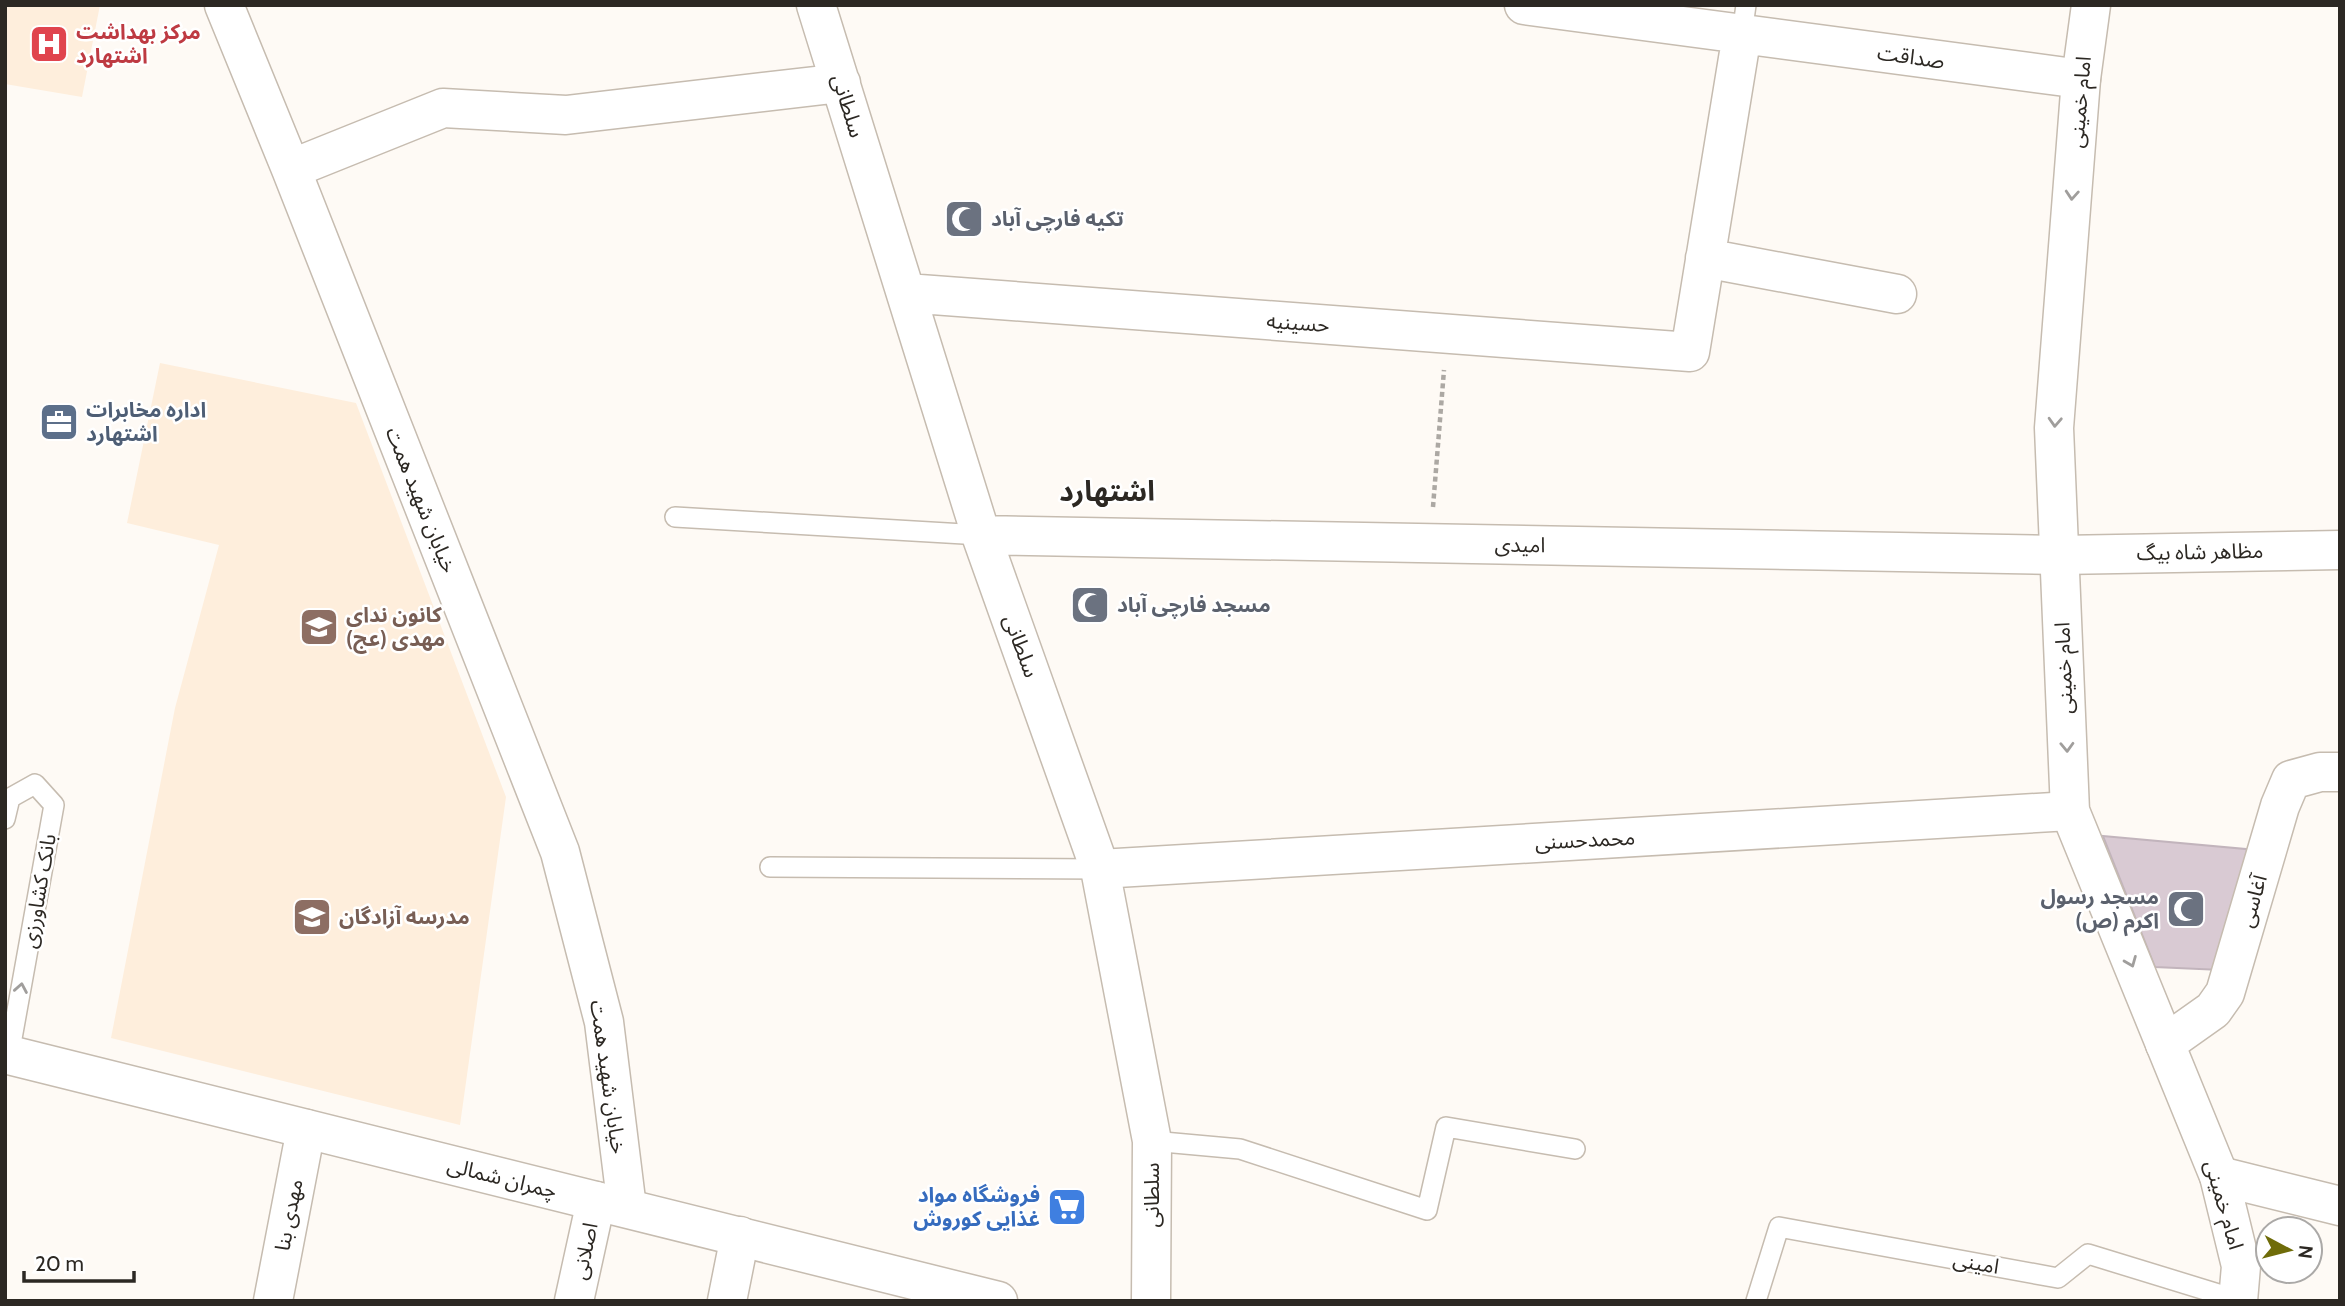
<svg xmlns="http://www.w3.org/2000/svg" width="2345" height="1306" font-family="Cabin,'Noto Sans Arabic',sans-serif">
<rect width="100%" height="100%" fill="#fefaf5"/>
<path fill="#feeedc" d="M5 5H100L82 97 5 84Z
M160 363 356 403 506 797 460 1125 111 1038 175 708 219 545 127 523Z"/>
<path fill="#d9cad3" stroke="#c2b4bc" stroke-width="2" d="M2103 836 2256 850 2221 970 2155 967Z"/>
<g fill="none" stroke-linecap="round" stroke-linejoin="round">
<g stroke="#c6bcb0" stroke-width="22">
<path id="service" d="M1742 34 1746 5
M675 517 981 535
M5 819 10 798 35 784 54 805 9 1055
M770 867 1100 869
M1152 1141 1240 1149 1427 1210 1446 1127 1575 1149
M1756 1301 1779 1227 2058 1278 2088 1254 2238 1300"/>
</g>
<g stroke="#c6bcb0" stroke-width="41">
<path id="minor" d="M224 5 291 169 560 852 604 1022 627 1208
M816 5 981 535 1100 869 1152 1141 1151 1301
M1524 5 2081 79
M291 169 443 108 566 115 841 83
M1705 258 1897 294
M906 293 1690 352 1742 34
M981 535 2060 555 2340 550
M1100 869 2070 811
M2165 1044 2213 1010 2225 993 2280 806 2291 780 2320 772H2340
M2219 1176 2340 1206
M273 1301 306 1129
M574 1301 596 1201
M727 1301 740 1236"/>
</g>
<g stroke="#c6bcb0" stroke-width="41">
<path id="tertiary" d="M2091 5 2081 79 2054 428 2070 811 2219 1176 2241 1266 2238 1301
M5 1054 998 1301"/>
</g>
<path stroke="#aca8a3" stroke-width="4.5" stroke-dasharray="5 3.5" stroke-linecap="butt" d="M1433 507 1444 370"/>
<use href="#service" stroke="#fff" stroke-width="19"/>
<use href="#minor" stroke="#fff" stroke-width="38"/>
<use href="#tertiary" stroke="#fff" stroke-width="38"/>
</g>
<defs><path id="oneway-chevron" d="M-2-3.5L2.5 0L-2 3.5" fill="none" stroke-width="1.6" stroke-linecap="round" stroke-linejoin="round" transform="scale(1.75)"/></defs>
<g stroke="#a09e9c">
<use href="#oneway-chevron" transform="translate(2072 195) rotate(94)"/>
<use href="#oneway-chevron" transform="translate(2055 422) rotate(93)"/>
<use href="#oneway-chevron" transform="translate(2067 747) rotate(88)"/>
<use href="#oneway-chevron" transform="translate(2131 962) rotate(68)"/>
<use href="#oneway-chevron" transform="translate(21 988) rotate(-80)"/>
</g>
<defs>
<g id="hospital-square" transform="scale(2.0125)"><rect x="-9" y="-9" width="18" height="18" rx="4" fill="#e0444e" stroke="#fff"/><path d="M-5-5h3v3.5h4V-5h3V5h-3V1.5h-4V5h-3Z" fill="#fff"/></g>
<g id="mosque-square" transform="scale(2.0125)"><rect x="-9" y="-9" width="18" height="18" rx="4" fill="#6b7280" stroke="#fff"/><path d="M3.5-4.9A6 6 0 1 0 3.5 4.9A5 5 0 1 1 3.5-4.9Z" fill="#fff"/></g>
<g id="office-square" transform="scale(2.0125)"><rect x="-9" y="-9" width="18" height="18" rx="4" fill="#5c6f8a" stroke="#fff"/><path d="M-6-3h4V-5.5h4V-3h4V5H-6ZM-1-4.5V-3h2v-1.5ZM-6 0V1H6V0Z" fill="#fff"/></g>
<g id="school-square" transform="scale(2.0125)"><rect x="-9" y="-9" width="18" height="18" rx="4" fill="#8d6e63" stroke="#fff"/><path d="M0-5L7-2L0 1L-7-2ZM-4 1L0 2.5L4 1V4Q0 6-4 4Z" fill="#fff"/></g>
<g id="supermarket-square" transform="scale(2.0125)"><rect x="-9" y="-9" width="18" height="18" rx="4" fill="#3f7fe0" stroke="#fff"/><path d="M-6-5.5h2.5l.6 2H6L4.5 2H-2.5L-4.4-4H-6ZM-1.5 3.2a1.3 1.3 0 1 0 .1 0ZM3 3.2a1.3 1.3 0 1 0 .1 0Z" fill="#fff"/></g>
</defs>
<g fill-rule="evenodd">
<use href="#hospital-square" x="49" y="44"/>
<use href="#mosque-square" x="964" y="219"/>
<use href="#office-square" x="59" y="422"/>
<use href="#mosque-square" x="1090" y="605"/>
<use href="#school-square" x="319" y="627"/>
<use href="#mosque-square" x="2186" y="909"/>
<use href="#school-square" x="312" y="917"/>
<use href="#supermarket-square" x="1067" y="1207"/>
</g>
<g text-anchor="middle" stroke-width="5" stroke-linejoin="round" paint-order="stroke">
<g font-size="21" font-weight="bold" fill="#be3a42" stroke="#fff" text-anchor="start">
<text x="76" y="39">مرکز بهداشت<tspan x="76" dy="24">اشتهارد</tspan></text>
</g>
<g font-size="21" fill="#2c2823" stroke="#fff">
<text transform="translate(1911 57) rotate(8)" y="7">صداقت</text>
<text transform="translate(2080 102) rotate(-85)" y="7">امام خمینی</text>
<text transform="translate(848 106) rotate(73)" y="7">سلطانی</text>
<text transform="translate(1298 323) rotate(4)" y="7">حسینیه</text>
<text transform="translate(421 500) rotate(68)" y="7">خیابان شهید همت</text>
<text transform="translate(1520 545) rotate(1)" y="7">امیدی</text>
<text transform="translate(2200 552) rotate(-1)" y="7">مظاهر شاه بیگ</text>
<text transform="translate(1021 646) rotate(70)" y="7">سلطانی</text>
<text transform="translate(2064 668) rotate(-92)" y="7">امام خمینی</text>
<text transform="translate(1585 840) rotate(-3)" y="7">محمدحسنی</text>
<text transform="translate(39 891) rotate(-80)" y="7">بانک کشاورزی</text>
<text transform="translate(2253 901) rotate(-74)" y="7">آغاسی</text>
<text transform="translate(608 1077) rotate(82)" y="7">خیابان شهید همت</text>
<text transform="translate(502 1178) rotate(14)" y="7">چمران شمالی</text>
<text transform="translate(1152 1195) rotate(-90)" y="7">سلطانی</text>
<text transform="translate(2224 1205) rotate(74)" y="7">امام خمینی</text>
<text transform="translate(289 1215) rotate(-79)" y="7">مهدی بنا</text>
<text transform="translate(585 1251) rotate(-78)" y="7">اصلانی</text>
<text transform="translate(1976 1263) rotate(10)" y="7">امینی</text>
</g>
<g font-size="21" font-weight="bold" fill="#5b616d" stroke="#fff" text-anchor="start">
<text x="991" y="226">تکیه فارچی آباد</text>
<text x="1117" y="612">مسجد فارچی آباد</text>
<text x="2159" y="904" text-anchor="end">مسجد رسول<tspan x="2159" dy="24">اکرم (ص)</tspan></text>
</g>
<g font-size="21" font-weight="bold" fill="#4e5e75" stroke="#fff" text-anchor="start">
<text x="86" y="417">اداره مخابرات<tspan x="86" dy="24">اشتهارد</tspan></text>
</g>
<g font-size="21" font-weight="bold" fill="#785e54" stroke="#fff" text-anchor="start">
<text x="346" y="622">کانون ندای<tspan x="346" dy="24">مهدی (عج)</tspan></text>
<text x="339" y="924">مدرسه آزادگان</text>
</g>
<g font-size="21" font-weight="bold" fill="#366cbe" stroke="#fff" text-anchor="end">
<text x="1040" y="1202">فروشگاه مواد<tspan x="1040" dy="24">غذایی کوروش</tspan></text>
</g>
<g font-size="28" font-weight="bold" fill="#2c2823" stroke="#fff">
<text x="1107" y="501">اشتهارد</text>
</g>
</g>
<rect width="2345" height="1306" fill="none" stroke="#2c2823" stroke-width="14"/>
<g transform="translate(2289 1250) rotate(97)"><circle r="33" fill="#ffffff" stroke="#aba9a7" stroke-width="2"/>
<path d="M0-5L12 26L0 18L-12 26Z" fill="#6f6c09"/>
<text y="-10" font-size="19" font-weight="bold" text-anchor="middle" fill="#2c2823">N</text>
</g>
<path d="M24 1271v10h110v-10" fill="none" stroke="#2c2823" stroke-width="3.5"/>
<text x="35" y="1271" font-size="21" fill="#2c2823" stroke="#ffffff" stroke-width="5" paint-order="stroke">20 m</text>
</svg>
